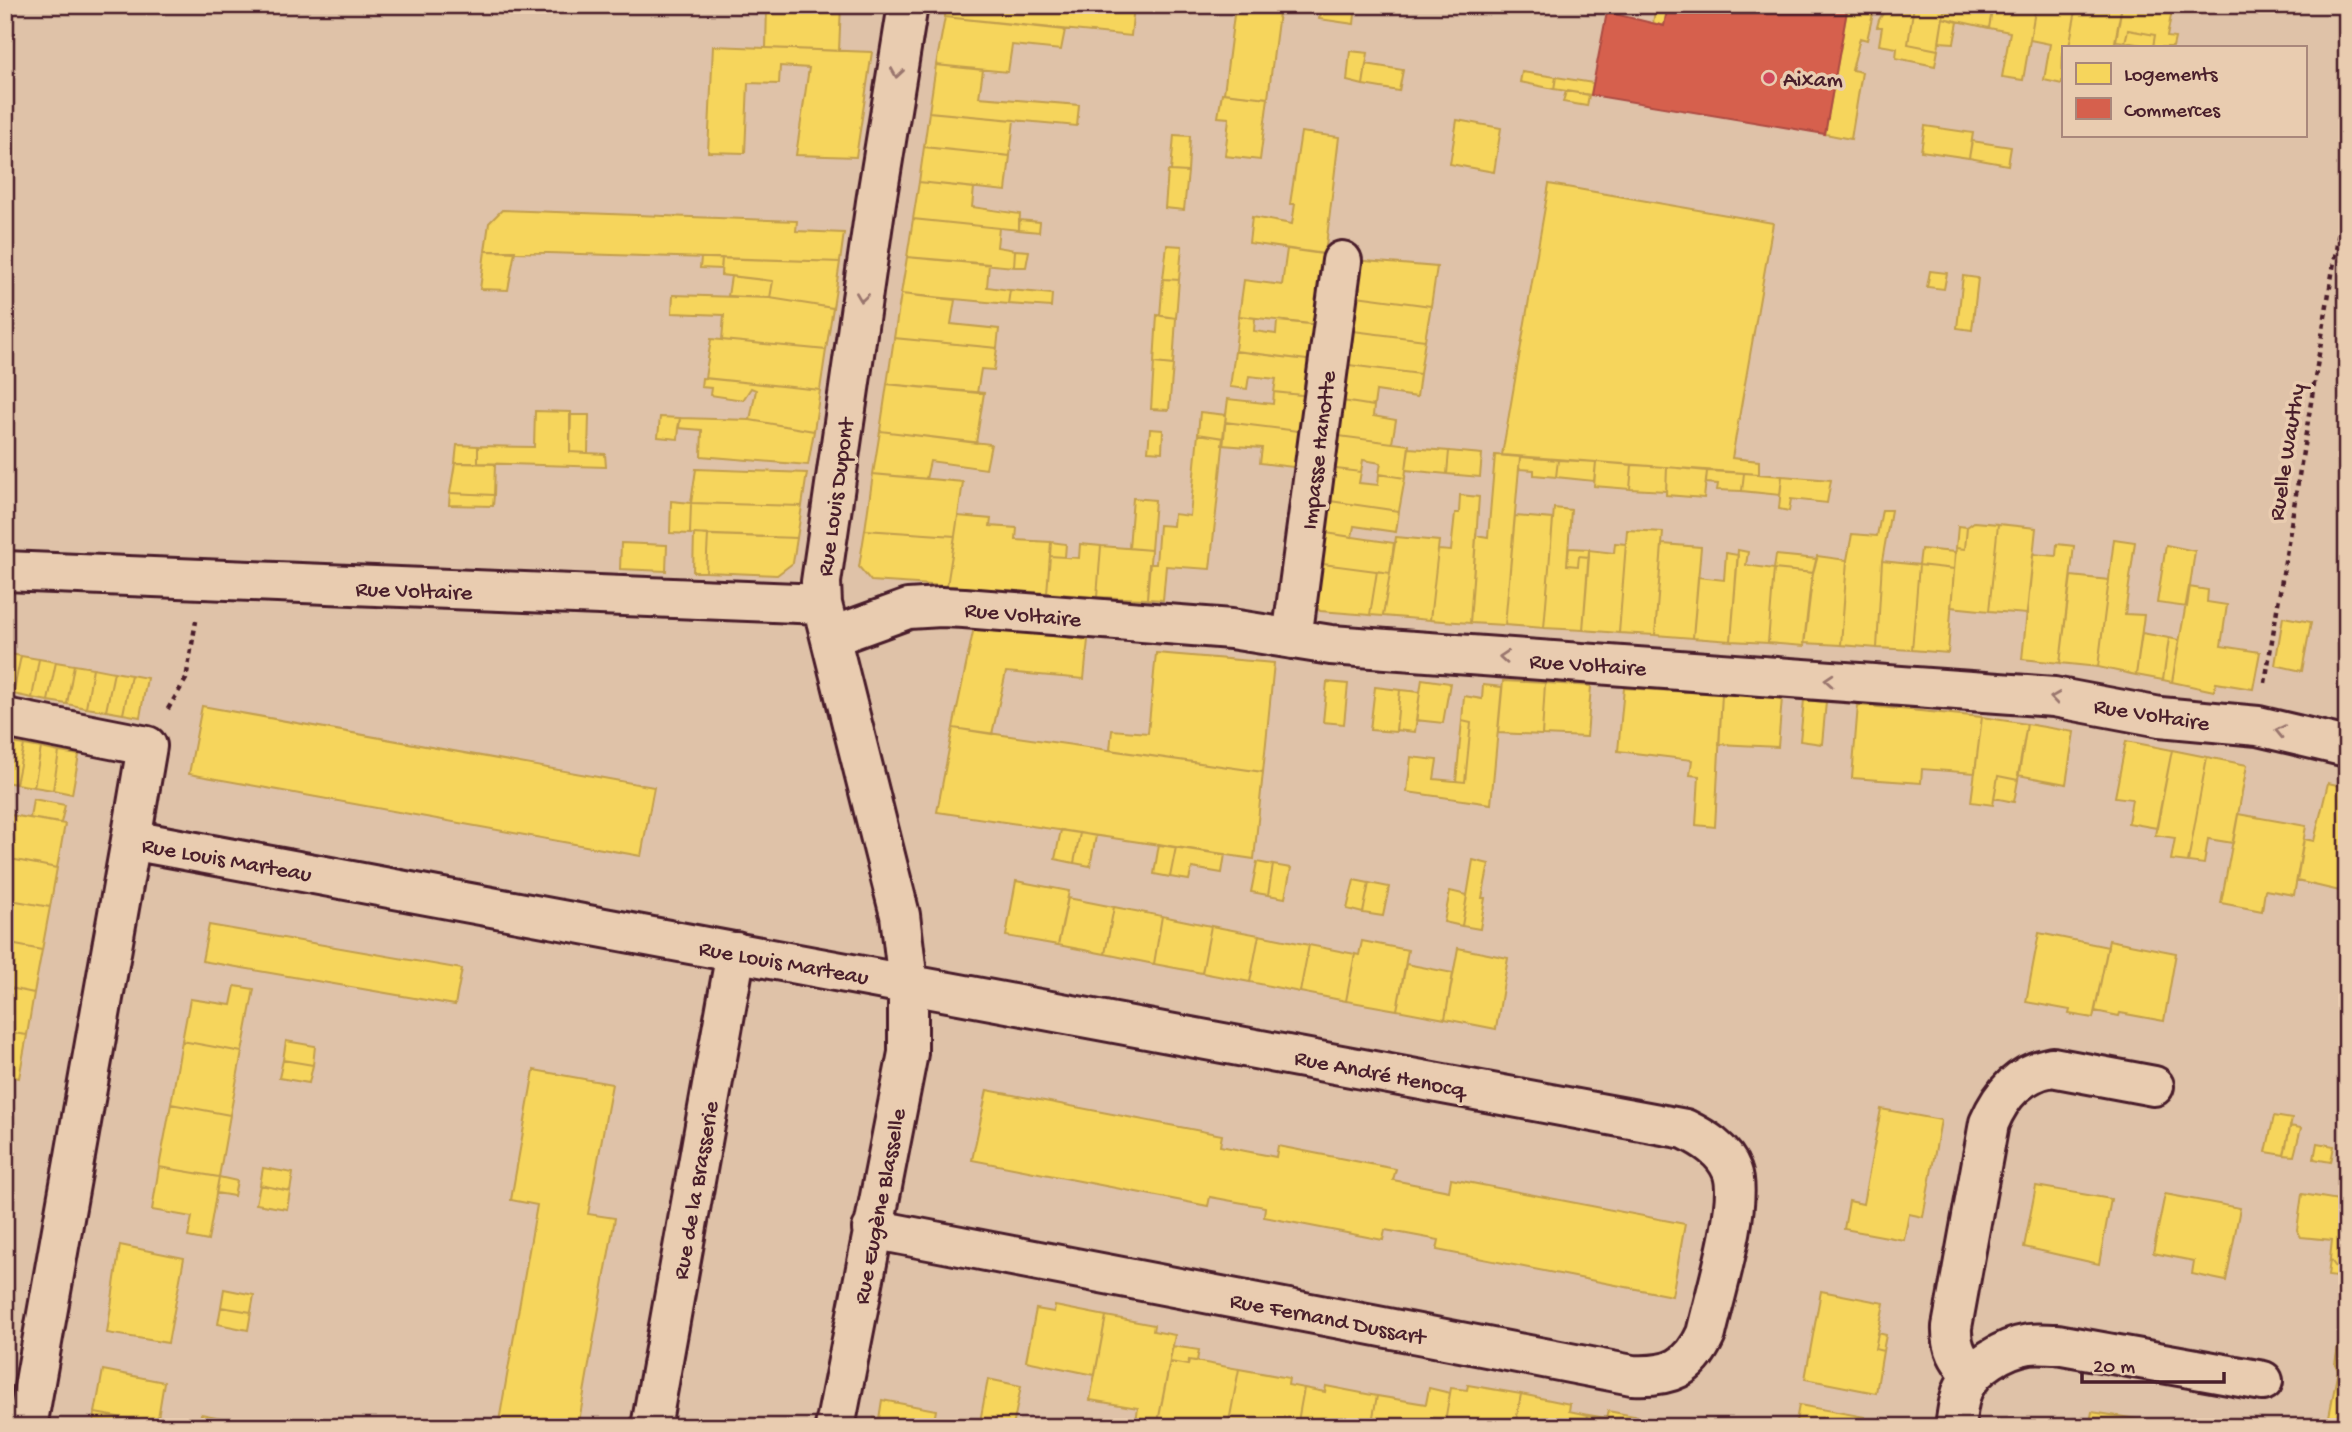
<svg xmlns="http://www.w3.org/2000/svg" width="2352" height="1432" font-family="'Gochi Hand',sans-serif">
<rect width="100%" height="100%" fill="#dfc2a8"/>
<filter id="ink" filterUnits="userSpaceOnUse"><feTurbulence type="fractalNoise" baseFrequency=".0143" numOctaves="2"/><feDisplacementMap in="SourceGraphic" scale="14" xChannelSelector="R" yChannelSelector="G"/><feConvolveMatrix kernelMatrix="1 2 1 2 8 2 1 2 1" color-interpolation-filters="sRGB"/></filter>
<g filter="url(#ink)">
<path fill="#f6d55c" stroke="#c29e4d" stroke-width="2" d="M767 5H841L839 51 766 48Z
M946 5H1134L1131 36 945 17Z
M1321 5H1356L1354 24 1319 19Z
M1656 5H1668L1664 26 1653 23Z
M1848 5H1875L1867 40 1860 38 1852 70 1862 72 1851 139 1825 134Z
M1888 5H1914L1908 44 1938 50 1935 66 1896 58 1897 48 1879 45 1882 27H1877L1879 20Z
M1914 5H1945L1938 50 1908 44Z
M1945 5H1993L1989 28 1943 18Z
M1993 5H2036L2023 80 2002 77 2010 32 1989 28Z
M2036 5H2077L2069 47H2063L2062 84 2044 80 2050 44 2030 40Z
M2077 5H2122L2114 47H2069Z
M2122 5H2173L2167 37 2175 38 2173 47H2153L2155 35 2128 30 2125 42 2116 41Z
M1235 7 1279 13 1268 98 1224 93Z
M945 17 1065 30 1061 50 1012 45 1008 72 936 65Z
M1943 18 1958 22 1954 43 1939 42Z
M2128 30 2155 35 2153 47 2125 42Z
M713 46 872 52 856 157 796 155 809 68 780 66 779 84 748 83 745 153 708 152Z
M1350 51 1368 53 1363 85 1347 81Z
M1366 64 1403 70 1399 91 1363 85Z
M936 65 983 70 979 97 1079 105 1077 126 929 112Z
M1522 72 1556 77 1554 89 1520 82Z
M1556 77 1593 83 1591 95 1554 89Z
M1566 91 1589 95 1587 106 1563 102Z
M1222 93 1268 98 1260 160 1225 156 1229 118 1218 117Z
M929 112 1014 120 1010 156 924 147Z
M1457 120 1501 128 1494 172 1450 164Z
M1925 126 1973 133 1969 158 1921 151Z
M1301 132 1339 137 1325 254 1249 243 1252 217 1292 224 1295 204H1290Z
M1174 135 1190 136 1188 172 1171 171Z
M1972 141 2011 147 2008 165 1969 158Z
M924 147 1010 156 1006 191 919 182Z
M1168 171 1188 172 1184 210 1165 208Z
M919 182 974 188 972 207 1020 214 1019 230 913 219Z
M1549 184 1773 223 1732 458 1759 461V474L1502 455Z
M502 210 797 221 796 231 844 233 840 262 485 251 489 223Z
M913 219 999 228 997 247 1015 250 1014 267 907 257Z
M1019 220 1040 222 1039 232 1019 230Z
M1167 245 1182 246 1179 280 1163 279Z
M1287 249 1329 255 1320 325 1239 316 1244 280 1282 285Z
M1015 250 1029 251 1026 267H1014Z
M485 251H515L508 290 480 289Z
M907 257 989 264 987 287 1010 290 1008 304 901 294Z
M701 258H722L721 269 700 268Z
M722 258 840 262 833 308 770 298 773 281 721 275Z
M1353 260 1437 267 1431 306 1349 295Z
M1930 271 1947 273 1944 289 1927 287Z
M731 276 773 281 770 298 728 296Z
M1963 276 1978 278 1972 330 1957 328Z
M1163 279 1179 280 1176 318 1160 316Z
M1010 290 1052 294 1051 307 1008 304Z
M901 294 955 300 951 324 999 329 997 348 894 338Z
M673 295 770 298 833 308 826 350 722 340 724 315 672 313Z
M1349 295 1431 306 1425 340 1345 330Z
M1157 315 1176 318 1173 365 1154 363Z
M1239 316 1255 318 1254 331 1276 334 1277 321 1320 325 1315 361 1235 351Z
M1345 330 1425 340 1420 374 1341 364Z
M894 338 997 348 994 370 981 369 977 393 887 384Z
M711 339 826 350 820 390 705 378Z
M1235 351 1315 361 1310 396 1274 392 1276 379 1249 376 1247 389 1230 387Z
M1154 363 1173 365 1169 410 1151 409Z
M1341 364 1420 374 1417 397 1376 391 1374 406 1336 400Z
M702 378 820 390 814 431 750 420 756 390 751 388 743 400 710 395 711 388 701 387Z
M887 384 984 393 976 443 880 431Z
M1274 392 1310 396 1306 432 1225 422 1228 399 1273 404Z
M1336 400 1374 406 1373 416 1396 420 1392 443 1331 435Z
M535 411 571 412 570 452 605 454 606 467 478 463V446L534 447Z
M1200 412 1226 415 1224 438 1198 434Z
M570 415H589L588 453 570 452Z
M660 417 680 418 678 439 658 437Z
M680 418 750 420 814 431 808 465 701 456 702 430 678 428Z
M1225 422 1306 432 1301 468 1260 463 1262 448 1222 445Z
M1150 429 1163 430 1162 452 1148 451Z
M880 431 991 444 986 469 930 461 926 479 873 474Z
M1198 434 1224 438 1210 569 1166 566 1163 600 1147 599 1149 564H1156L1159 525 1173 526 1174 514 1190 516Z
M1331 435 1409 445 1405 478 1379 474 1381 463 1363 460 1361 472 1328 468Z
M457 445 478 446V463H455Z
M1409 448 1449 451 1447 474 1406 470Z
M1449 451 1482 454 1480 477 1447 474Z
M1495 455 1520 457 1505 625 1470 623 1476 535 1488 537Z
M1520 457 1558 460 1556 477 1534 475V470L1519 469Z
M1558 460 1596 462 1594 481 1556 477Z
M1596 462 1632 465 1630 489 1594 486Z
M455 463 495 464 494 495 450 493Z
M1632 465 1667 467 1666 491 1630 489Z
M1667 467 1707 471 1704 498 1666 495Z
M1328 468 1361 472 1359 483 1378 485 1379 474 1405 478 1399 511 1323 500Z
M696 469 807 473 802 506 691 503Z
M1707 471 1744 473 1742 491 1717 490 1718 484 1706 483Z
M1744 473 1782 476 1780 495 1742 491Z
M873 474 963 482 955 536 865 530Z
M1782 476 1831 480 1827 503 1791 499 1789 511 1779 509Z
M450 493 494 495 493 506 449 505Z
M1460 495 1479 497 1470 623 1430 620 1438 550 1451 551 1455 513H1459Z
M1133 498 1155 500 1151 550 1129 548Z
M1323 500 1399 511 1396 532 1354 526 1352 537 1319 532Z
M671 501 691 503 690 534 670 533Z
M691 503 802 506 797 538 690 534Z
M1554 508 1571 510 1567 565 1578 566 1579 556 1589 557 1583 630 1544 628Z
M1882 510H1891L1882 561 1877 648 1841 645 1847 560 1852 534 1877 536Z
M958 516 991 519 990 526 1017 528 1016 540 1051 542 1047 593 947 586Z
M1515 516 1553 519 1544 628 1505 625Z
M1974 522 1998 524 1989 611 1951 607 1956 548 1965 549 1967 527Z
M1998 524 2036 528 2027 614 1989 611Z
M1958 526 1967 527 1965 549 1956 548Z
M865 530 955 536 947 586 871 581 859 567Z
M1627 530 1663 532 1655 635 1619 633Z
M1319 532 1394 543 1390 573 1315 563Z
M694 534 708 535 706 572H693Z
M708 535 797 538 793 563 777 575 706 572Z
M1396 537 1439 541 1430 620 1383 616Z
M2114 539 2135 542 2125 614 2144 615 2136 675 2098 667Z
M1051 542 1066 544 1065 557 1050 556Z
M621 543 667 545 666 571 620 569Z
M1615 543 1626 544 1619 633 1583 630 1589 550 1614 553Z
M1080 544 1101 546 1097 597 1047 593 1050 556 1079 558Z
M1662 544 1701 547 1693 638 1655 635Z
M2057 544 2074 546 2060 663 2022 659 2033 554 2056 556Z
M2166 545 2195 551 2187 607 2157 603Z
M1101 546 1151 550 1147 599 1097 597Z
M1569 548 1589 549V557L1579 556 1578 566 1567 565Z
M1921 549 1955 552 1954 569 1919 565Z
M1738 550 1748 552 1746 565 1774 569 1768 643 1731 641Z
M1726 553 1738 555 1731 641 1693 638 1698 577 1724 580Z
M1776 555 1817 559 1813 573 1774 569Z
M1817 556 1847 560 1841 645 1804 643 1811 581Z
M1882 561 1919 565 1912 650 1877 648Z
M1315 563 1377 571 1370 615 1320 611 1310 601Z
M1919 565 1954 569 1948 653 1912 650Z
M1774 569 1813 573 1804 646 1768 643Z
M1377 571 1390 573 1383 616 1370 615Z
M2071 576 2109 580 2098 667 2060 663Z
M2189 587 2208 590 2207 602 2227 605 2221 646 2260 652 2253 689 2216 683 2214 691 2172 682Z
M2283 617 2311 622 2302 671 2275 665Z
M974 627 1088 640 1084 679 1006 672 992 734 953 728Z
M2142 633 2169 638 2163 680 2136 675Z
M2169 638 2179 640 2172 682 2163 680Z
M5 653 21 656 13 694 5 693Z
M1156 653 1274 663 1263 772 1110 750 1112 730 1148 733Z
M21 656 39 659 32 698 13 694Z
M39 659 56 662 48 701 32 698Z
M56 662 74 665 67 704 48 701Z
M74 665 93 668 86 708 67 704Z
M93 668 114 672 106 711 86 708Z
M114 672 131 675 123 714 106 711Z
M131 675 147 678 140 717 123 714Z
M1422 679 1450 683 1443 723 1416 720Z
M1503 681 1545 683 1542 735 1498 733Z
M1327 682 1348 684 1344 724 1323 722Z
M1545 683 1591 686 1587 737 1542 735Z
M1483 685 1502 687 1491 804 1407 792 1411 757 1437 760 1434 779 1465 782 1471 723 1462 721 1464 696 1482 699Z
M1375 687 1400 690 1396 732 1370 730Z
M1624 688 1722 694 1715 827 1696 825 1699 776 1690 775 1692 760 1618 751Z
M1400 690 1420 692 1415 732 1396 730Z
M1722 694 1782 698 1778 747 1719 744Z
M1804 700 1826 702 1822 744 1800 741Z
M1858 705 1982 717 1975 773 1922 769 1921 783 1852 778Z
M202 706 654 787 641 856 189 774Z
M1982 717 2027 724 2018 780 1998 776 1993 805 1971 802Z
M1462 721 1471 723 1465 782H1456Z
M2027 724 2074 732 2066 784 2018 775Z
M953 728 1263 772 1254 859 937 812Z
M2126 741 2172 750 2157 828 2128 823 2132 799 2115 797Z
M5 742 24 745 16 784 5 782Z
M24 745 41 748 34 787 16 784Z
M41 748 59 752 53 790 34 787Z
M2172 750 2207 757 2188 862 2171 860 2175 838 2155 835Z
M59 752 79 755 72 794 53 790Z
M2207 757 2247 765 2233 843 2208 839 2204 864 2188 862Z
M1998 776 2018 780 2014 802 1994 798Z
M2328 783 2347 787V878L2344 892 2297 881 2304 839 2314 841Z
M33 799 65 805 61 823 30 818Z
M2238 814 2306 826 2294 895 2265 890 2262 911 2221 903Z
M11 815 65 824 57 868 5 858Z
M1061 830 1080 833 1074 863 1055 859Z
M1080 833 1096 836 1090 866 1074 863Z
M1159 844 1176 847 1170 877 1154 874Z
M1176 847 1225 854 1222 873 1192 868 1189 880 1170 877Z
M5 858 57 868 50 907 5 899Z
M1473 860 1489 864 1482 898H1485L1480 929 1462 926Z
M1257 862 1273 865 1268 895 1251 892Z
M1273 865 1291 868 1285 898 1268 895Z
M1354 880 1369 883 1363 913 1347 909Z
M1016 881 1069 891 1058 945 1006 936Z
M1369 883 1389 887 1383 916 1363 913Z
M1450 891 1467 895 1462 926 1444 922Z
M1068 898 1114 907 1105 954 1058 945Z
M5 899 50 907 42 950 5 943Z
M1114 907 1162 916 1154 964 1105 954Z
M1162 916 1211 926 1202 973 1154 964Z
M209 925 462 969 455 1005 202 961Z
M1211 926 1259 935 1250 982 1202 973Z
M2039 933 2108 947 2093 1018 2069 1014 2070 1010 2026 1002Z
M1259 935 1309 945 1300 992 1250 982Z
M2109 940 2176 953 2164 1021 2120 1013 2119 1016 2095 1011Z
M1362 941 1408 950 1397 1010 1346 1001 1355 954 1359 955Z
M5 943 42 950 34 993 5 987Z
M1309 945 1355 954 1346 1001 1300 992Z
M1458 948 1508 958 1496 1029 1445 1019Z
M1406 964 1453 973 1445 1019 1397 1010Z
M235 986 254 989 242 1052 182 1041 190 999 231 1005Z
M5 987 34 993 27 1035 5 1032Z
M5 1032 27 1035 19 1078 5 1075Z
M182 1041 242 1052 230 1115 171 1104Z
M286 1041 315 1046 313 1065 283 1060Z
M283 1060 313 1065 309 1083 279 1078Z
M534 1070 612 1084 588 1214 615 1218 578 1427H498L537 1205 511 1200Z
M987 1090 1222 1135 1220 1146 1276 1157 1278 1146 1396 1169 1393 1180 1449 1191 1451 1179 1685 1224 1672 1296 1437 1250 1439 1240 1385 1230 1383 1240 1264 1217 1265 1207 1210 1197 1208 1206 972 1160Z
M171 1104 230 1115 219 1177 159 1167Z
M1881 1109 1941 1120 1923 1217 1909 1214 1904 1240 1844 1229 1849 1201 1863 1204Z
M2274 1116 2292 1119 2284 1155 2266 1152Z
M2290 1126 2301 1128 2294 1156 2284 1155Z
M2317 1143 2334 1146 2331 1162 2314 1159Z
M159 1167 219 1177 208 1241 188 1237 192 1217 152 1210Z
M263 1168 293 1173 290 1191 260 1185Z
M219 1177 237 1181 234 1196 216 1193Z
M260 1185 290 1191 287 1209 256 1204Z
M2036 1186 2111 1199 2099 1264 2024 1247Z
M2165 1194 2240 1208 2226 1281 2192 1274 2194 1261 2153 1253Z
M2302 1194 2339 1200 2337 1213 2347 1214V1278H2344L2330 1259 2332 1240 2301 1237 2297 1230Z
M120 1245 184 1258 168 1343 107 1333Z
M2330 1259 2344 1278 2328 1276Z
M224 1289 254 1295 251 1312 221 1307Z
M1821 1291 1884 1303 1875 1349 1883 1351 1876 1393 1805 1379Z
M1055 1306 1106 1316 1095 1375 1026 1361 1036 1309 1054 1312Z
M221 1307 251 1312 248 1330 218 1324Z
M1106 1316 1154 1325 1153 1331 1175 1335 1157 1427H1135L1138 1408 1090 1400Z
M1878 1333 1886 1335 1883 1351 1875 1349Z
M2345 1336H2347V1427H2327L2338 1370 2335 1364 2338 1346Z
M1172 1346 1199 1350 1197 1361 1189 1360 1188 1365 1170 1362Z
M1189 1360 1239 1369 1228 1427H1209L1177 1421 1176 1427H1157L1170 1362 1188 1365Z
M1239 1369 1289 1378 1288 1385 1304 1388 1297 1427H1228Z
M103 1370 164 1382 157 1424 95 1413Z
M988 1379 1021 1386 1013 1427H979Z
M1468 1385 1521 1394 1515 1427H1444L1451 1388 1467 1390Z
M1326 1386 1377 1396 1371 1427H1297L1304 1388 1325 1392Z
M1429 1388 1450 1393 1444 1427H1371L1377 1396 1426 1404Z
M1521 1394 1570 1404 1569 1411 1588 1415 1586 1427H1515Z
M882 1400 936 1410 933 1427H873L874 1418 879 1419Z
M1799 1405 1865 1417 1863 1427H1795Z
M1608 1411 1660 1421 1659 1427H1586L1588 1415 1606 1418Z
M2092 1412 2163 1423 2162 1427H2089Z
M95 1413 157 1424V1427H93Z
M201 1414 232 1420 230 1427H199Z"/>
<path fill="#d6604d" stroke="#ac4c43" stroke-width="2" d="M1668 5H1848L1825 134 1591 95 1607 12 1664 26Z"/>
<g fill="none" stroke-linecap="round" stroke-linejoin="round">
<g stroke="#4a1f2b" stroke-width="44">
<path id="minor" d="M5 571 822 604
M831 637 908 609 941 607 964 608 1231 629 1331 645 2054 697 2160 717 2258 726 2347 747
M1292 639 1342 261
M5 718 147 746 131 840
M1972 1376C1959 1359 1951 1349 1952 1327L1989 1123C2002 1093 2020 1073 2052 1067L2154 1086
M27 1427 131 840 1685 1129C1703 1138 1724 1150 1732 1171 1744 1202 1714 1298 1706 1334 1690 1369 1670 1377 1632 1375L872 1229
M651 1427 736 952
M835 1427 908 1053V983L900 915 822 604 821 582 876 202 908 5
M1955 1427C1957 1415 1958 1400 1963 1389 1974 1366 2004 1348 2029 1344 2038 1343 2048 1344 2057 1344L2263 1381"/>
</g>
<path stroke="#4a1f2b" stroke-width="4.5" stroke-dasharray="5 5" stroke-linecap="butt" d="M2265 683 2347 183
M168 709 186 679 196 621"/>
<use href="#minor" stroke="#e9ccb0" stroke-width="38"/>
</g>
<defs><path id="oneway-chevron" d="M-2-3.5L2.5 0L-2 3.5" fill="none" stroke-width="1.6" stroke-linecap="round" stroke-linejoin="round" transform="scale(1.75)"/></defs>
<g stroke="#9a766e">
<use href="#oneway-chevron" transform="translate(897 73) rotate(99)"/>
<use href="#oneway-chevron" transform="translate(862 297) rotate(98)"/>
<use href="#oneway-chevron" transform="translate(1504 657) rotate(-176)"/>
<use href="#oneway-chevron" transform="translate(1829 680) rotate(-176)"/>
<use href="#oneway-chevron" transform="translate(2055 698) rotate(-172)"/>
<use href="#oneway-chevron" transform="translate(2280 731) rotate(-167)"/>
</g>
</g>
<circle fill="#d1495b" stroke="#e9ccb0" stroke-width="2.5" cx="1769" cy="78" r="7"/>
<g text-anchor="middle" stroke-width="7" stroke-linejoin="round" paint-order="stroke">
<g font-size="23" fill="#4a1f2b" stroke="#e9ccb0" text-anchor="start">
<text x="1783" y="86">Aixam</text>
</g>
<g font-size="23" fill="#4a1f2b" stroke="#e9ccb0">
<text transform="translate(1317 450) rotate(-83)" y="8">Impasse Hanotte</text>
<text transform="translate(2285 452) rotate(-81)" y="8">Ruelle Wauthy</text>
<text transform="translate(834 497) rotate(-82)" y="8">Rue Louis Dupont</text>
<text transform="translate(414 589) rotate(2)" y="8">Rue Voltaire</text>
<text transform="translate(1023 613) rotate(5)" y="8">Rue Voltaire</text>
<text transform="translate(1588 663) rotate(4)" y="8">Rue Voltaire</text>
<text transform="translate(2152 713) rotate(9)" y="8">Rue Voltaire</text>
<text transform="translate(227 858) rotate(10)" y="8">Rue Louis Marteau</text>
<text transform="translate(784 961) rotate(10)" y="8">Rue Louis Marteau</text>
<text transform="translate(1380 1072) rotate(11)" y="8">Rue André Henocq</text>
<text transform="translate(694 1190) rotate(-80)" y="8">Rue de la Brasserie</text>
<text transform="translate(878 1206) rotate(-79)" y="8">Rue Eugène Blasselle</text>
<text transform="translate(1328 1317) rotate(11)" y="8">Rue Fernand Dussart</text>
</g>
</g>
<rect width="2352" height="1432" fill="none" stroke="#e9ccb0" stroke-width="28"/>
<rect x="14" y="14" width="2324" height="1404" fill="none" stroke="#4a1f2b" stroke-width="2.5" filter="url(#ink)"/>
<rect x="2062" y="46" width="245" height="91" fill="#e9ccb0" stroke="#a9877b" stroke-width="2"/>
<rect x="2076" y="63" width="35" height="21" fill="#f6d55c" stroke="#a9877b" stroke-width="2"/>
<text x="2124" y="80" font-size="21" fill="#4a1f2b">Logements</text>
<rect x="2076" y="98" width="35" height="21" fill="#d6604d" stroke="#a9877b" stroke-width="2"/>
<text x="2124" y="116" font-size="21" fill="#4a1f2b">Commerces</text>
<path d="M2082 1372v10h142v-10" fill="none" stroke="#4a1f2b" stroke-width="3.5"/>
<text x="2093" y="1372" font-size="21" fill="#4a1f2b" stroke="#e9ccb0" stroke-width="5" paint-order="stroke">20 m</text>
</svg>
